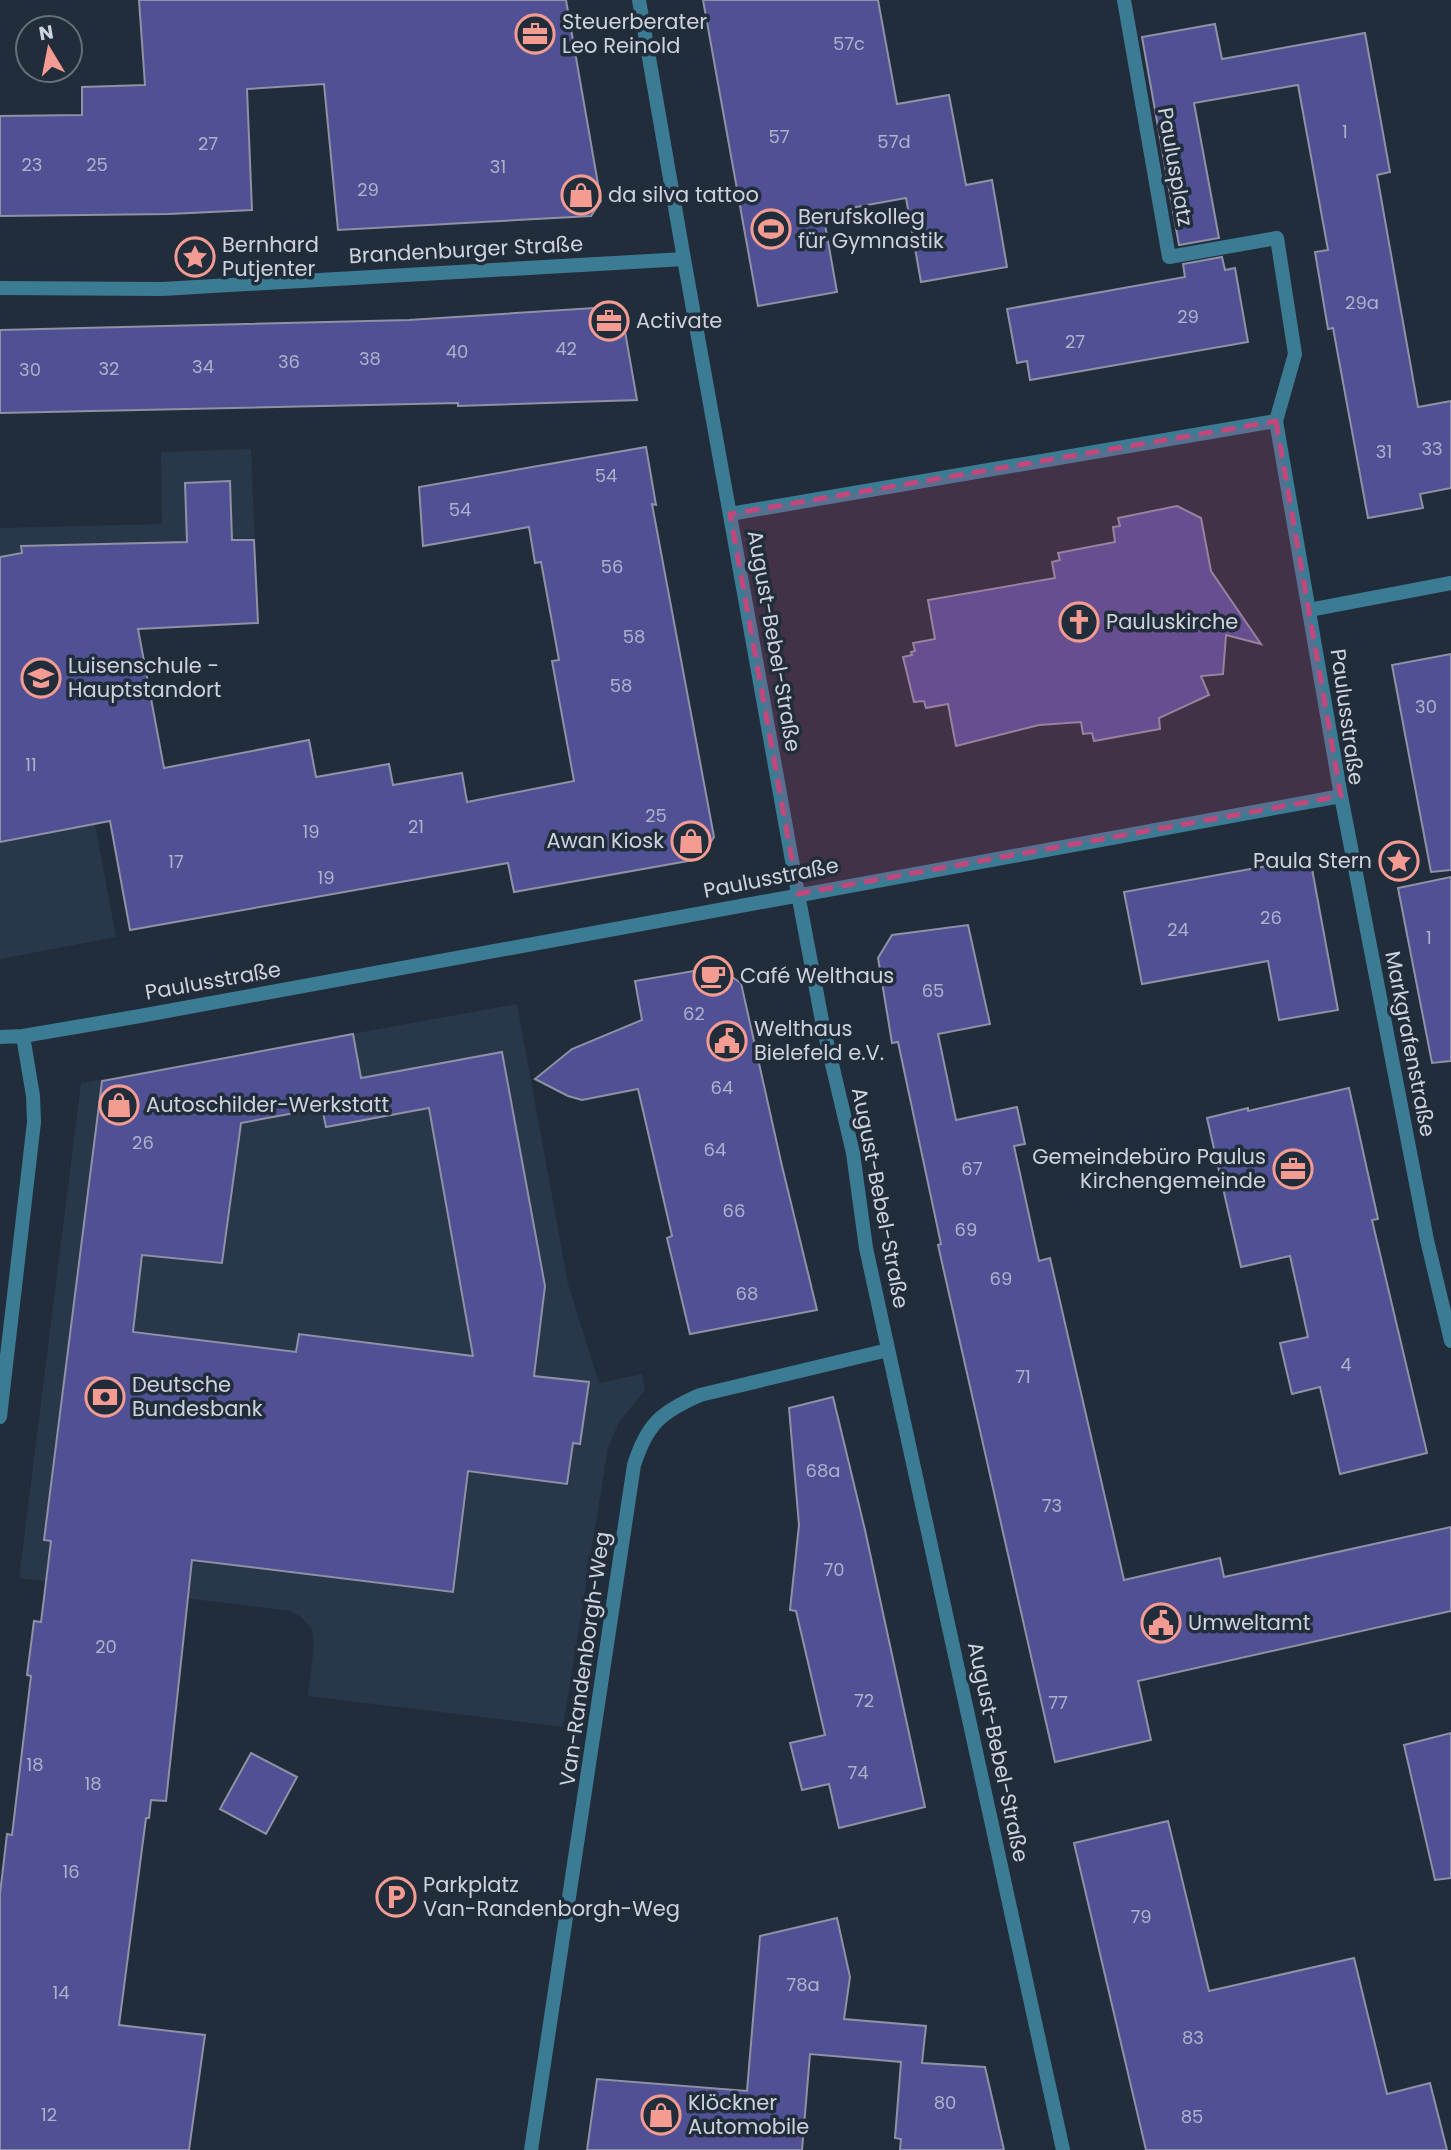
<svg xmlns="http://www.w3.org/2000/svg" width="1451" height="2150" font-family="Poppins,sans-serif">
<rect width="100%" height="100%" fill="#222d3b"/>
<path fill="#28374a" d="M251 449 258 623 138 629 77 727 116 937 0 959V528L162 524 161 452Z
M517 1004 568 1284 599 1383 642 1374 645 1390 619 1422 608 1448 563 1727 308 1696 314 1645 312 1629 301 1617 290 1611 19 1578 81 1083Z"/>
<path fill="#505195" stroke="#8f91a5" stroke-width="2" fill-rule="evenodd" d="M139 0H566L601 201 591 216 338 230 324 84 247 89 252 210 169 214 0 216V116L82 115V87L145 85Z
M703 0H878L897 104 949 95 966 185 992 180 1007 267 921 282 906 198 823 213 837 292 758 306Z
M1215 24 1222 59 1365 33 1390 172 1377 175 1418 407 1451 401V488L1420 494 1423 508 1368 518 1333 328 1328 329 1315 252 1328 250 1298 85 1194 103 1219 238 1179 245 1142 37Z
M1222 257 1225 270 1235 268 1248 342 1030 380 1027 361 1017 363 1007 309 1185 277 1183 264Z
M610 307 623 320 637 400 458 406V403L0 413V330L409 320Z
M646 447 656 505 652 504 714 837 699 859 514 892 508 863 130 930 110 821 0 842V557L22 553 21 546 187 542 185 483 230 481 232 540H254L258 623 138 629 164 768 309 740 316 777 389 764 393 785 462 773 467 802 574 781 552 661 559 660 541 562 535 563 529 527 423 546 419 487Z
M1177 506 1201 518 1211 571 1261 644 1226 635 1223 674 1201 676 1209 695 1159 718 1160 729 1094 741 1092 733 1083 734 1081 722 1039 725 956 746 948 704 926 708 924 701 914 702 903 657 912 655 911 652 915 651 913 643 935 639 928 600 1055 578 1052 562 1060 560 1058 553 1115 542 1113 527 1120 526 1118 518Z
M1451 654V870L1431 872 1392 665Z
M1310 858 1338 1010 1279 1020 1268 961 1142 984 1124 892Z
M1451 877V1061L1432 1063 1398 888Z
M968 925 990 1024 938 1034 956 1120 1017 1107 1025 1144 1014 1146 1039 1261 1050 1258 1124 1580 1220 1558 1224 1577 1451 1527V1611L1138 1681 1151 1740 1055 1762 938 1245 941 1244 898 1042 892 1043 878 958 892 935Z
M717 967 741 983 782 1166 817 1310 690 1334 667 1238 672 1236 638 1089 582 1100 568 1096 535 1079 572 1049 642 1020 635 981Z
M353 1034 361 1078 502 1052 545 1286 534 1376 589 1382 580 1444 573 1443 567 1484 468 1471 453 1592 192 1560 166 1801 151 1800 149 1818H146L119 2025 205 2035 189 2150H0V1894L7 1834 12 1835 31 1676 27 1675 34 1621 41 1622 51 1541 44 1540 102 1081ZM322 1108 326 1127 429 1108 473 1356 299 1334 296 1352 133 1332 142 1255 222 1263 241 1123Z
M1349 1088 1378 1219 1372 1220 1427 1453 1340 1474 1320 1387 1292 1394 1280 1343 1308 1337 1290 1256 1241 1267 1207 1118 1248 1108V1111Z
M833 1397 865 1530 925 1807 839 1828 829 1784 802 1790 790 1743 825 1735 796 1611 790 1610 799 1525 789 1408Z
M1451 1733V1878L1435 1880 1404 1745Z
M251 1753 297 1777 266 1834 220 1809Z
M1168 1821 1209 1991 1354 1958 1387 2094 1430 2083 1447 2150H1146L1074 1843Z
M837 1918 850 1977 844 2019 926 2026 922 2063 985 2067 1004 2150H900L901 2139 895 2138 901 2062 810 2054 802 2150H587L597 2079 747 2091 760 1936Z"/>
<g fill="none" stroke-linecap="round" stroke-linejoin="round">
<path stroke="#3c7b94" stroke-width="14" d="M1124 0 1169 257 1277 238 1295 354 1276 421"/>
<path stroke="#3c7b94" stroke-width="14" d="M639 0 684 259 798 894 823 1026 853 1153 866 1248 1063 2150
M0 288 162 289 684 259
M730 514 1276 421 1341 796 1427 1240 1451 1341
M1309 610 1451 583
M0 1037 23 1036 140 1016 1341 796
M0 1417 34 1122 33 1096 23 1036
M531 2150 634 1465C647 1424 661 1412 700 1395L888 1350"/>
</g>
<path fill="#c4477b" fill-opacity="0.2" stroke="#c4477b" stroke-width="5" stroke-dasharray="14 9" stroke-linejoin="round" d="M1276 421 1341 796 798 894 730 514Z"/>
<defs>
<g id="office-ring" transform="scale(2.0125)"><circle r="9.5" fill="#222d3b" stroke="#f59c92" stroke-width="1.5"/><path d="M-6-3h4V-5.5h4V-3h4V5H-6ZM-1-4.5V-3h2v-1.5ZM-6 0V1H6V0Z" fill="#f59c92"/></g>
<g id="shop-ring" transform="scale(2.0125)"><circle r="9.5" fill="#222d3b" stroke="#f59c92" stroke-width="1.5"/><path d="M-5-2.5h2.3a2.7 3.5 0 0 1 5.4 0H5L5.5 6h-11ZM-1.5-2.5h3a1.5 2.3 0 0 0-3 0Z" fill="#f59c92"/></g>
<g id="stadium-ring" transform="scale(2.0125)"><circle r="9.5" fill="#222d3b" stroke="#f59c92" stroke-width="1.5"/><path d="M0-5a6.5 5 0 1 0 0 10a6.5 5 0 1 0 0-10ZM-3.5-1.8h7v3.6h-7Z" fill="#f59c92"/></g>
<g id="sight-ring" transform="scale(2.0125)"><circle r="9.5" fill="#222d3b" stroke="#f59c92" stroke-width="1.5"/><path d="M0-6L1.8-2.2L6-1.7L2.9 1.2L3.7 5.4L0 3.3L-3.7 5.4L-2.9 1.2L-6-1.7L-1.8-2.2Z" fill="#f59c92"/></g>
<g id="church-ring" transform="scale(2.0125)"><circle r="9.5" fill="#222d3b" stroke="#f59c92" stroke-width="1.5"/><path d="M-1.2-6h2.4v3.5h3.3v2.4h-3.3V6h-2.4V-.1h-3.3v-2.4h3.3Z" fill="#f59c92"/></g>
<g id="school-ring" transform="scale(2.0125)"><circle r="9.5" fill="#222d3b" stroke="#f59c92" stroke-width="1.5"/><path d="M0-5L7-2L0 1L-7-2ZM-4 1L0 2.5L4 1V4Q0 6-4 4Z" fill="#f59c92"/></g>
<g id="cafe-ring" transform="scale(2.0125)"><circle r="9.5" fill="#222d3b" stroke="#f59c92" stroke-width="1.5"/><path d="M-5.5-4.5H6V0H3Q3 3.5 0 3.5H-2.5Q-5.5 3.5-5.5 0ZM3-3.2v2h1.7v-2ZM-6 4.5H4V6H-6Z" fill="#f59c92"/></g>
<g id="civic-ring" transform="scale(2.0125)"><circle r="9.5" fill="#222d3b" stroke="#f59c92" stroke-width="1.5"/><path d="M-.6-6.5H3V-4.5H.6V-3L4-1V1h2V6H-6V1h2V-1L-.6-3ZM-1.2 2.5V6h2.4V2.5Z" fill="#f59c92"/></g>
<g id="bank-ring" transform="scale(2.0125)"><circle r="9.5" fill="#222d3b" stroke="#f59c92" stroke-width="1.5"/><path d="M-6-4H6V4H-6ZM0-2.3a2.3 2.3 0 1 0 0 4.6a2.3 2.3 0 1 0 0-4.6Z" fill="#f59c92"/></g>
<g id="parking-ring" transform="scale(2.0125)"><circle r="9.5" fill="#222d3b" stroke="#f59c92" stroke-width="1.5"/><path d="M-3.5-5.5H1a3.5 3.5 0 0 1 0 7H-1V5.5H-3.5ZM-1-3.4V-.6H.8a1.4 1.4 0 0 0 0-2.8Z" fill="#f59c92"/></g>
</defs>
<g fill-rule="evenodd">
<use href="#office-ring" x="535" y="34"/>
<use href="#shop-ring" x="581" y="195"/>
<use href="#stadium-ring" x="771" y="229"/>
<use href="#sight-ring" x="195" y="257"/>
<use href="#office-ring" x="609" y="321"/>
<use href="#church-ring" x="1079" y="622"/>
<use href="#school-ring" x="41" y="678"/>
<use href="#shop-ring" x="691" y="841"/>
<use href="#sight-ring" x="1399" y="861"/>
<use href="#cafe-ring" x="713" y="976"/>
<use href="#civic-ring" x="727" y="1041"/>
<use href="#shop-ring" x="119" y="1105"/>
<use href="#office-ring" x="1293" y="1169"/>
<use href="#bank-ring" x="105" y="1397"/>
<use href="#civic-ring" x="1161" y="1623"/>
<use href="#parking-ring" x="396" y="1897"/>
<use href="#shop-ring" x="661" y="2115"/>
</g>
<g text-anchor="middle" stroke-width="7" stroke-linejoin="round" paint-order="stroke">
<g font-size="18" fill="#adb2ca">
<text x="849" y="50">57c</text>
<text x="1345" y="138">1</text>
<text x="779" y="143">57</text>
<text x="894" y="148">57d</text>
<text x="208" y="150">27</text>
<text x="32" y="171">23</text>
<text x="97" y="171">25</text>
<text x="498" y="173">31</text>
<text x="368" y="196">29</text>
<text x="1362" y="309">29a</text>
<text x="1188" y="323">29</text>
<text x="1075" y="348">27</text>
<text x="566" y="355">42</text>
<text x="457" y="358">40</text>
<text x="370" y="365">38</text>
<text x="289" y="368">36</text>
<text x="203" y="373">34</text>
<text x="109" y="375">32</text>
<text x="30" y="376">30</text>
<text x="1432" y="455">33</text>
<text x="1384" y="458">31</text>
<text x="606" y="482">54</text>
<text x="460" y="516">54</text>
<text x="612" y="573">56</text>
<text x="634" y="643">58</text>
<text x="621" y="692">58</text>
<text x="1426" y="713">30</text>
<text x="31" y="771">11</text>
<text x="656" y="822">25</text>
<text x="416" y="833">21</text>
<text x="311" y="838">19</text>
<text x="176" y="868">17</text>
<text x="326" y="884">19</text>
<text x="1271" y="924">26</text>
<text x="1178" y="936">24</text>
<text x="1429" y="944">1</text>
<text x="933" y="997">65</text>
<text x="694" y="1020">62</text>
<text x="722" y="1094">64</text>
<text x="143" y="1149">26</text>
<text x="715" y="1156">64</text>
<text x="972" y="1175">67</text>
<text x="734" y="1217">66</text>
<text x="966" y="1236">69</text>
<text x="1001" y="1285">69</text>
<text x="747" y="1300">68</text>
<text x="1346" y="1371">4</text>
<text x="1023" y="1383">71</text>
<text x="823" y="1477">68a</text>
<text x="1052" y="1512">73</text>
<text x="834" y="1576">70</text>
<text x="106" y="1653">20</text>
<text x="864" y="1707">72</text>
<text x="1058" y="1709">77</text>
<text x="35" y="1771">18</text>
<text x="858" y="1779">74</text>
<text x="93" y="1790">18</text>
<text x="71" y="1878">16</text>
<text x="1141" y="1923">79</text>
<text x="803" y="1991">78a</text>
<text x="61" y="1999">14</text>
<text x="1193" y="2044">83</text>
<text x="945" y="2109">80</text>
<text x="49" y="2121">12</text>
<text x="1192" y="2123">85</text>
</g>
<g font-size="21" fill="#ccd3dc" stroke="#222d3b" text-anchor="start">
<text x="562" y="29">Steuerberater<tspan x="562" dy="24">Leo Reinold</tspan></text>
<text x="608" y="202">da silva tattoo</text>
<text x="798" y="224">Berufskolleg<tspan x="798" dy="24">für Gymnastik</tspan></text>
<text x="222" y="252">Bernhard<tspan x="222" dy="24">Putjenter</tspan></text>
<text x="636" y="328">Activate</text>
<text x="1106" y="629">Pauluskirche</text>
<text x="68" y="673">Luisenschule -<tspan x="68" dy="24">Hauptstandort</tspan></text>
<text x="664" y="848" text-anchor="end">Awan Kiosk</text>
<text x="1372" y="868" text-anchor="end">Paula Stern</text>
<text x="740" y="983">Café Welthaus</text>
<text x="754" y="1036">Welthaus<tspan x="754" dy="24">Bielefeld e.V.</tspan></text>
<text x="146" y="1112">Autoschilder-Werkstatt</text>
<text x="1266" y="1164" text-anchor="end">Gemeindebüro Paulus<tspan x="1266" dy="24">Kirchengemeinde</tspan></text>
<text x="132" y="1392">Deutsche<tspan x="132" dy="24">Bundesbank</tspan></text>
<text x="1188" y="1630">Umweltamt</text>
<text x="423" y="1892">Parkplatz<tspan x="423" dy="24">Van-Randenborgh-Weg</tspan></text>
<text x="688" y="2110">Klöckner<tspan x="688" dy="24">Automobile</tspan></text>
</g>
<g font-size="21" fill="#ccd3dc" stroke="#222d3b">
<text transform="translate(1175 167) rotate(80)" y="7">Paulusplatz</text>
<text transform="translate(466 250) rotate(-3)" y="7">Brandenburger Straße</text>
<text transform="translate(774 641) rotate(80)" y="7">August-Bebel-Straße</text>
<text transform="translate(1347 717) rotate(82)" y="7">Paulusstraße</text>
<text transform="translate(771 878) rotate(-11)" y="7">Paulusstraße</text>
<text transform="translate(213 981) rotate(-10)" y="7">Paulusstraße</text>
<text transform="translate(1410 1044) rotate(79)" y="7">Markgrafenstraße</text>
<text transform="translate(880 1198) rotate(79)" y="7">August-Bebel-Straße</text>
<text transform="translate(585 1659) rotate(-82)" y="7">Van-Randenborgh-Weg</text>
<text transform="translate(998 1752) rotate(78)" y="7">August-Bebel-Straße</text>
</g>
</g>
<g transform="translate(49 49) rotate(350)"><circle r="33" fill="#222d3b" stroke="#666f7b" stroke-width="2"/>
<path d="M0-5L12 26L0 18L-12 26Z" fill="#f59c92"/>
<text y="-10" font-size="19" font-weight="bold" text-anchor="middle" fill="#ccd3dc">N</text>
</g>
</svg>
